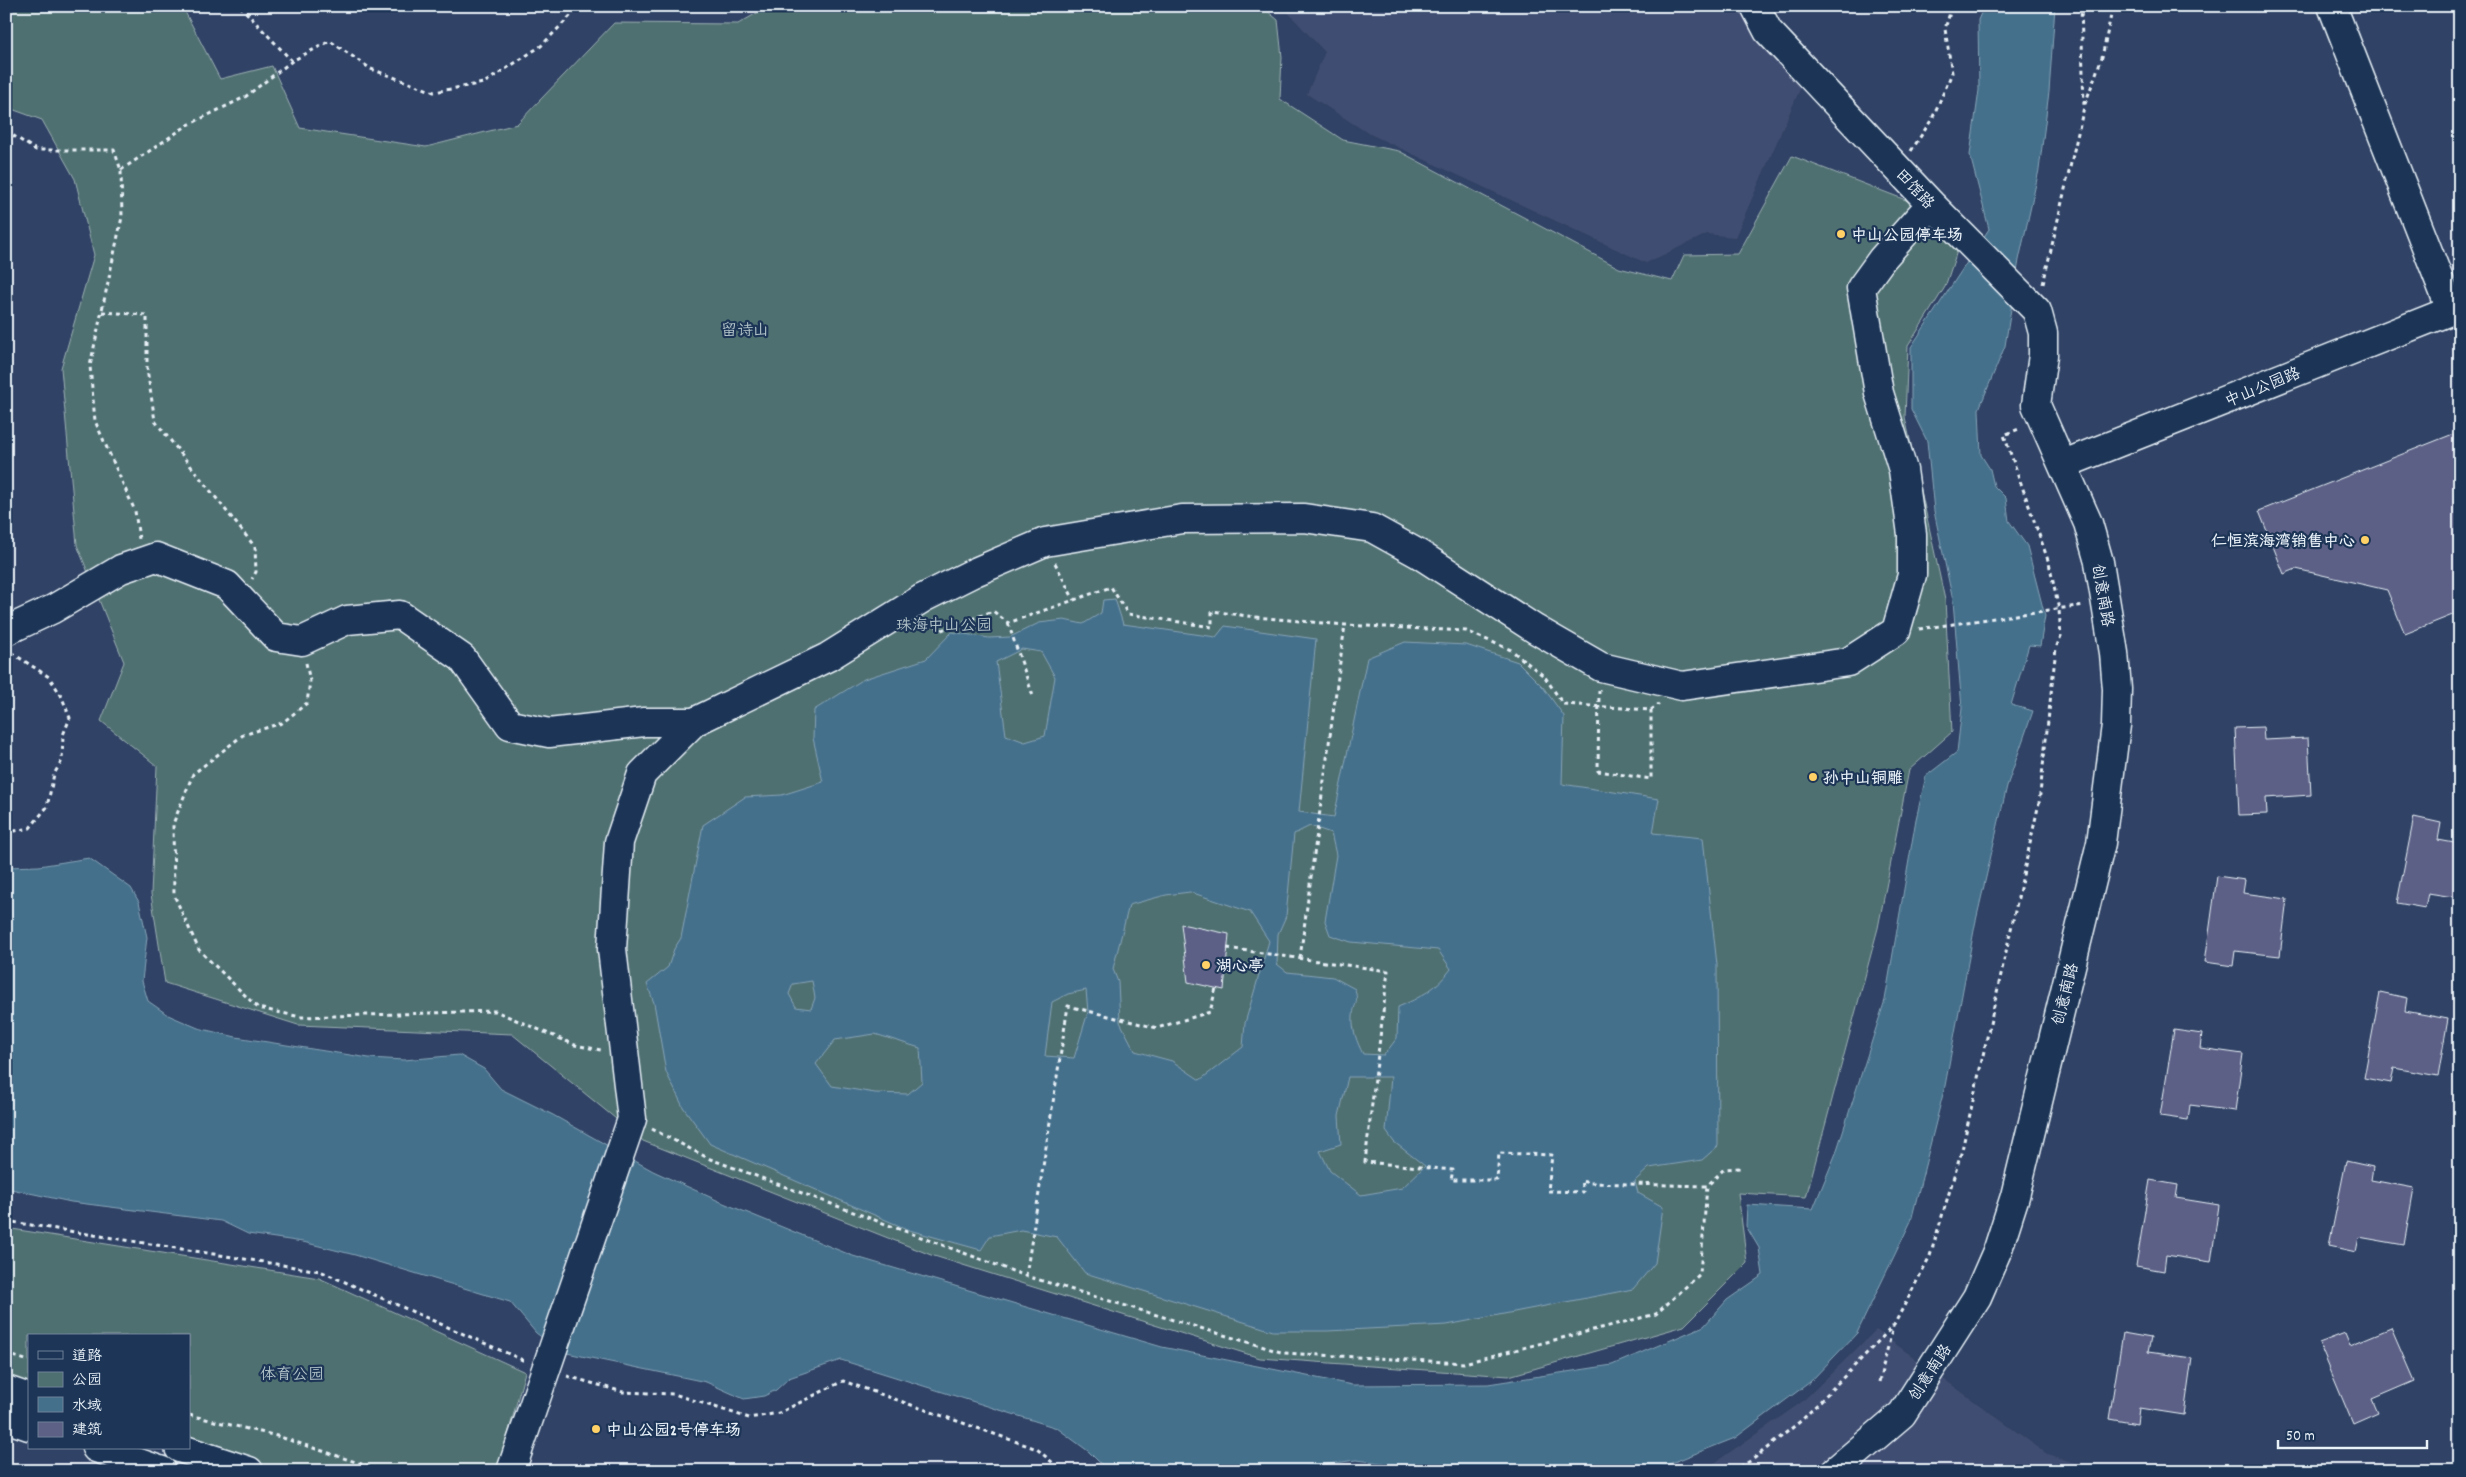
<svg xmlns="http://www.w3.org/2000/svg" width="2466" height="1477" font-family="Dekko,'LXGW WenKai TC',sans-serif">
<rect width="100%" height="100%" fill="#304265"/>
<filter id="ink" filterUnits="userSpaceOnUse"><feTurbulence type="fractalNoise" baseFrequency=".02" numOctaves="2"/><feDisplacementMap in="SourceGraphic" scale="10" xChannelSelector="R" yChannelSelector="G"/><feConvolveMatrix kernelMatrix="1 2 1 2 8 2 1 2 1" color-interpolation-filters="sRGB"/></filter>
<g filter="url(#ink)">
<path fill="#414e72" d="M1282 6H1744L1800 89 1735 237 1707 234 1646 263 1368 133 1307 94 1325 52Z
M1876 1330 2047 1454 2099 1471H1703L1802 1402Z"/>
<path fill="#4f7071" stroke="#9cb0b4" d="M6 6H182L220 79 272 66 300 128 426 147 517 124 614 23 738 24 769 6H1261L1278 20 1282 57 1280 99 1343 140 1399 151 1619 268 1672 281 1684 255 1738 254 1792 156 1916 204 1959 245 1945 287 1908 346 1905 417 1945 600 1952 732 1909 770 1878 928 1806 1197 1738 1193 1747 1263 1684 1326 1509 1376 1260 1358 931 1255 643 1141 512 1034 298 1025 165 983 151 894 157 766 101 721 124 662 77 545 61 368 94 255 75 179 42 120 6 107Z
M6 1228 319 1278 525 1372 498 1471H276L189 1442V1336H29V1388L6 1381Z"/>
<path fill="#45708c" stroke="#86a4b7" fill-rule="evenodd" d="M1984 6H2055L2049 92 2039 170 2019 260 2005 346 1979 409 1981 455 1990 469 1994 486 2006 498 2009 521 2027 546 2045 616 2040 646 2029 645 2011 705 2033 711 2007 786 1975 925 1945 1086 1911 1221 1857 1333 1810 1382 1735 1438 1651 1471H1449L1356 1460 1281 1471H1108L1088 1451 1057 1428 841 1360 789 1378 776 1390 764 1396 744 1399 706 1382 562 1352 536 1333 510 1302 355 1255 303 1242 248 1234 221 1221 71 1202 11 1189 6 1186V867L39 866 89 858 131 888 139 902 147 937 142 981 148 1001 168 1015 198 1028 236 1037 369 1058 404 1060 459 1055 484 1069 501 1089 553 1115 653 1171 721 1202 853 1256 1162 1347 1352 1385 1488 1384 1612 1365 1704 1326 1727 1300 1763 1275 1759 1248 1746 1226 1747 1205 1813 1209 1836 1153 1885 1000 1916 819 1926 776 1957 752 1962 708 1953 601 1934 511 1927 441 1911 409V347L1989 229 1970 155 1979 90 1978 20Z
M1115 599 1123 624 1216 637 1225 626 1316 639 1299 812 1334 817 1367 658 1405 642 1466 645 1518 662 1543 687 1564 716 1562 784 1659 799 1653 833 1703 838 1717 965 1718 1146 1702 1160 1649 1168 1635 1181 1638 1193 1663 1207 1655 1263 1633 1289 1447 1325 1327 1331H1273L1085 1273 1057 1237 1021 1230 990 1236 981 1250 909 1230 710 1144 683 1107 666 1072 654 1003 647 984 668 967 674 949 681 938 703 825 745 797 782 795 823 782 813 738 814 710 864 679 926 659 952 632 989 638 1010 637 1039 623 1064 620 1083 624 1101 613 1103 600ZM1022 649 1041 652 1055 677 1045 736 1025 742 1006 735 996 662ZM1310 826 1331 833 1336 855 1325 921 1330 935 1351 942 1438 950 1451 969C1437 988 1420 998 1398 1007L1397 1038 1384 1055 1363 1054C1357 1042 1352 1030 1353 1016 1354 1002 1359 1006 1355 989L1333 977 1287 972 1277 964 1278 934 1286 916 1294 834ZM1190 892 1250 912 1269 941 1245 1023 1243 1047 1200 1080 1172 1061 1135 1051 1120 1022 1118 982 1113 969 1129 905 1166 895ZM812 981 815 998 811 1009 796 1007 789 994 793 984ZM1086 990 1088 1012 1074 1058 1045 1056 1052 1002 1068 994ZM875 1034 920 1048 922 1082 908 1094 875 1093 832 1086 816 1064 835 1040ZM1348 1077H1391L1386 1131 1394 1142 1425 1166 1402 1188 1361 1195 1330 1171 1320 1151 1341 1144 1339 1116Z"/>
<path fill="#5d6186" stroke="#e8f1f8" d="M2453 434 2460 451V612L2405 634 2387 590 2296 569 2284 574 2259 511Z
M2263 727 2264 740 2308 738 2311 795 2266 798 2267 814 2239 815 2235 728Z
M2414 817 2441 823 2438 840 2460 844V898L2428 893 2425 908 2397 903Z
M2217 876 2245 880 2243 893 2287 899 2280 956 2235 951 2233 966 2205 962Z
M1181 924 1229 934 1224 990 1188 982Z
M2380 992 2407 998 2405 1011 2448 1019 2438 1076 2394 1068 2391 1083 2364 1078Z
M2174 1030 2202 1034 2200 1048 2243 1054 2235 1111 2190 1105 2188 1120 2160 1116Z
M2346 1161 2373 1167 2371 1180 2414 1188 2404 1245 2359 1237 2356 1252 2329 1246Z
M2150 1180 2178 1185 2176 1198 2219 1205 2211 1262 2166 1255 2164 1271 2136 1266Z
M2391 1328 2414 1381 2372 1399 2378 1413 2353 1424 2319 1343 2345 1333 2350 1345Z
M2123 1333 2151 1338 2148 1352 2192 1358 2184 1415 2139 1408 2137 1424 2109 1419Z"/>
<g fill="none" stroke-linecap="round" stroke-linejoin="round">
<g stroke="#e8f1f8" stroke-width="31">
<path id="minor" d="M1755 6 1768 31 1931 204 2037 311 2043 333V355L2036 405 2088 523 2099 562 2114 653 2117 689 2116 725 2101 843 2015 1196 1998 1249 1977 1297 1902 1414 1835 1471
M2332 6 2451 310
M2064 464 2460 307
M6 631 53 609 121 569 156 557 227 585 276 637 302 641 347 620 400 615 462 658 510 725 549 733 644 722H694L828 657 923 598 975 572 1045 542 1182 519 1304 518 1372 528 1419 554 1535 629 1601 667 1682 686 1848 662 1896 631 1912 575V534L1903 470 1879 393 1861 288 1882 259 1931 204
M6 1390 29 1398
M6 1418 29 1426
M96 1448 162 1471
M179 1448 249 1471
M511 1471 632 1119 612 949 619 842 642 774 694 722"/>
</g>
<path stroke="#e8f1f8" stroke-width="3" stroke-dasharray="4 4" stroke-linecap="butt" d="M240 6 292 61
M2085 104 2102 57 2113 6
M6 131 36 150H114L121 170 122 217 90 366 95 421 135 511 139 539
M1911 151 1932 119 1952 73 1945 29 1952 6
M121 170 188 125 245 97 292 61 330 41 371 69 434 92 484 83 541 46 580 6
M2043 284 2084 107 2081 6
M102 312 147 315V369L155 421 255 547 256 572 252 579
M1055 563 1074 600
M933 619 939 631 993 611 1008 623 1111 587 1128 614 1212 627V611L1255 617 1345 625 1466 631 1511 650 1545 677 1563 704 1651 710 1659 704
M1008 623 1033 696
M1919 629 2084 605
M306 663 310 681 307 703 282 723 243 735 193 774 173 824 174 895 199 950 258 1008 301 1017 495 1011 575 1045 601 1050
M1599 690 1598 771 1651 779V710
M6 830 10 832 30 828 47 807 54 774 62 761 63 735 70 718 61 695 49 677 12 653
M1227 948 1388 971 1365 1162 1453 1170 1451 1180H1497L1499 1153 1552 1155 1548 1191 1583 1192 1581 1181 1590 1183 1707 1186 1724 1169 1741 1168
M1300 958 1345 625
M652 1129 710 1159 1026 1276 1284 1353 1464 1363 1656 1314 1700 1274 1707 1186
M6 1221 320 1271 525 1361
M1026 1276 1068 1006 1157 1028 1210 1012 1216 988
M6 1354 29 1361
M567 1376 623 1392 674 1394 749 1418 779 1413 843 1381 1037 1449 1062 1471
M1879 1382 1893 1327
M189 1415 277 1436 383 1471
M1733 1471 1752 1460 1802 1420 1894 1325 1930 1256 1962 1150 2039 803 2056 648 2061 636 2059 610 2049 563 2004 435 2021 428"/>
<use href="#minor" stroke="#1d3557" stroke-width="28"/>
</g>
</g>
<g fill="#ffd166" stroke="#1d3557" stroke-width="2">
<circle cx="1841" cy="234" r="5"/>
<circle cx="2365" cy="540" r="5"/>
<circle cx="1813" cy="777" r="5"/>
<circle cx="1206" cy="965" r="5"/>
<circle cx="596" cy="1429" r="5"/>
</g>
<g text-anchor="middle" stroke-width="4.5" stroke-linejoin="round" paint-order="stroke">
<g font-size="16" fill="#e8f1f8" stroke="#1d3557">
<text transform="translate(1916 188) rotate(47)" y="6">田馆路</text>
<text transform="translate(2262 386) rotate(-22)" y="6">中山公园路</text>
<text transform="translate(2104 595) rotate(80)" y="6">创意南路</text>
<text transform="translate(2064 994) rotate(-76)" y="6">创意南路</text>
<text transform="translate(1929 1372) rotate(-57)" y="6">创意南路</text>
</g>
<g font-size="16" font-weight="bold" fill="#e8f1f8" stroke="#1d3557" text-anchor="start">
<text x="1851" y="240">中山公园停车场</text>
<text x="2355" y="546" text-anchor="end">仁恒滨海湾销售中心</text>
<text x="1823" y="783">孙中山铜雕</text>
<text x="1216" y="971">湖心亭</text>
<text x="606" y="1435">中山公园2号停车场</text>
</g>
<g font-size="16" fill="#b2c4c9" stroke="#1d3557">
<text x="745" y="335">留诗山</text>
<text x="944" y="630">珠海中山公园</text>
<text x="292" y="1379">体育公园</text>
</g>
</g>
<rect width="2466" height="1477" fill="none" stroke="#1d3557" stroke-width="25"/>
<rect x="12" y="12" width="2441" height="1452" fill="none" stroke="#e8f1f8" stroke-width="2" filter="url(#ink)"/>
<rect x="28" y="1334" width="162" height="115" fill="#1d3557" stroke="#6e8097"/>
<rect x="38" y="1351" width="25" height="8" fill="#1d3557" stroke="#6e8097"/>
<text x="72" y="1360" font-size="15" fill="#e8f1f8">道路</text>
<rect x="38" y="1372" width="25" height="15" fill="#4f7071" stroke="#6e8097"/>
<text x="72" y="1384" font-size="15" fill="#e8f1f8">公园</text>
<rect x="38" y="1397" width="25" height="15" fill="#45708c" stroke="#6e8097"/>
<text x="72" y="1410" font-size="15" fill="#e8f1f8">水域</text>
<rect x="38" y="1422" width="25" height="15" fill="#5d6186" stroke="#6e8097"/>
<text x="72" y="1434" font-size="15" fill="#e8f1f8">建筑</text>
<path d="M2278 1440v8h149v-8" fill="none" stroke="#e8f1f8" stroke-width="2.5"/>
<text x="2286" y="1440" font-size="15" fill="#e8f1f8" stroke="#1d3557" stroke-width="4" paint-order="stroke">50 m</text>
</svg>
